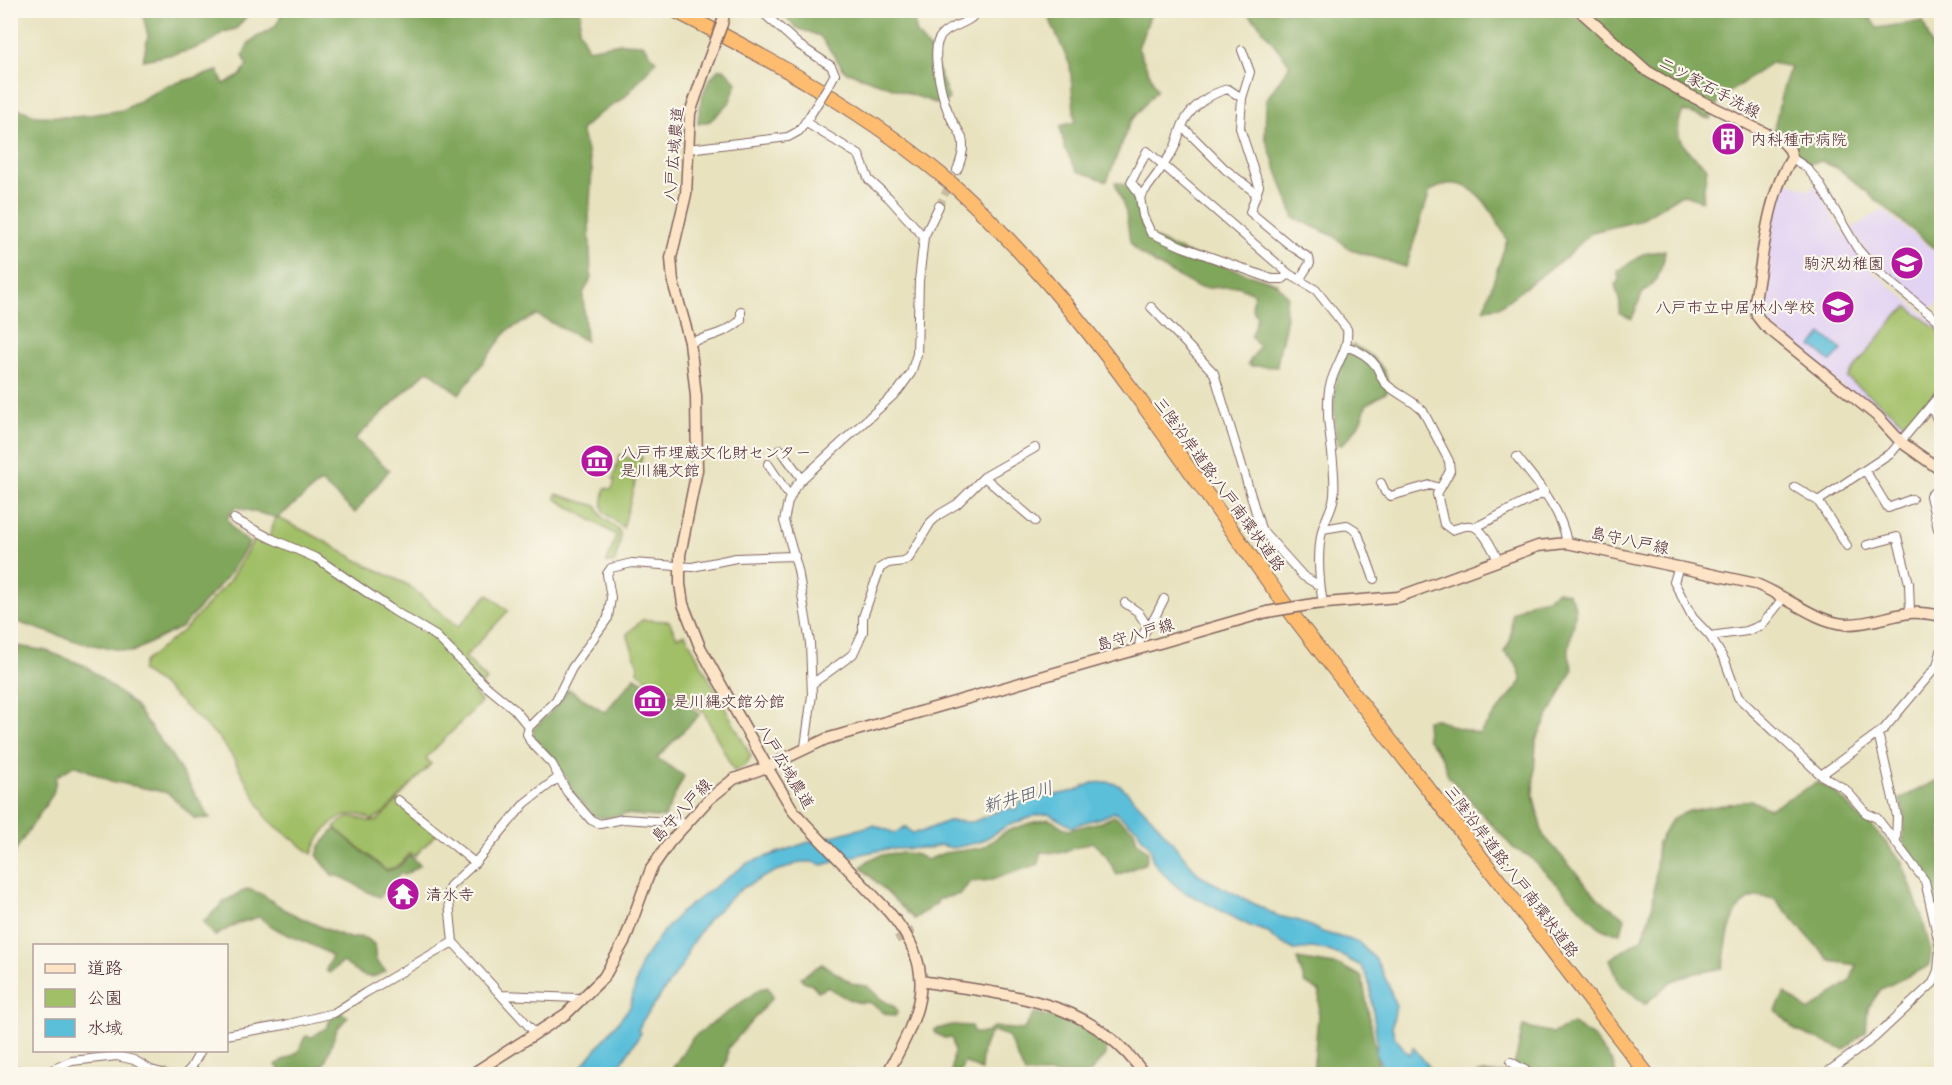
<svg xmlns="http://www.w3.org/2000/svg" width="1952" height="1085" font-family="'Comic Neue','Klee One',sans-serif">
<rect width="100%" height="100%" fill="#fbf7ec"/>
<filter id="ink" filterUnits="userSpaceOnUse"><feTurbulence type="fractalNoise" baseFrequency=".0167" numOctaves="2"/><feDisplacementMap in="SourceGraphic" scale="12" xChannelSelector="R" yChannelSelector="G"/><feConvolveMatrix kernelMatrix="1 2 1 2 8 2 1 2 1" color-interpolation-filters="sRGB"/></filter>
<filter id="wash" filterUnits="userSpaceOnUse"><feTurbulence type="fractalNoise" baseFrequency=".008" numOctaves="4" result="noise"/><feDisplacementMap in="SourceGraphic" scale="24" xChannelSelector="R" yChannelSelector="G"/><feGaussianBlur stdDeviation="1.35" result="paint"/><feColorMatrix in="noise" values="0 0 0 0 0 0 0 0 0 0 0 0 0 0 0 0 0 1.4 0 .05"/><feComposite in="paint" operator="in"/></filter>
<g filter="url(#wash)">
<rect width="100%" height="100%" fill="#e8e2bf"/>
<path fill="#e3d3f3" d="M1783 180 1809 190 1816 185 1834 219 1872 271 1941 328V389L1902 437 1769 324 1761 314 1759 302 1771 234Z
M1883 210 1941 256V298L1938 304 1927 310 1878 269 1851 229Z"/>
<path fill="#a1bf66" stroke="#766f48" stroke-width="1.5" d="M1908 307 1942 333 1941 385 1908 427 1894 414 1847 378 1896 316Z
M620 455 634 460 636 455 642 457 623 528C606 510 598 519 605 488L612 489 615 480 613 479Z
M556 494 597 506C601 523 619 524 620 534 622 543 616 555 614 563H607L616 535 556 499Z
M276 517 315 536 359 561 408 585 458 627 488 594 508 611 465 657 487 680 474 692 481 702 426 758 431 764 386 811 373 820C365 817 358 813 350 815 332 817 317 838 312 854L268 820 232 756 219 738 160 683 141 671 144 662 185 629 229 581 257 535 268 540Z
M642 620 669 621 677 637 685 634 751 756 745 766 734 771 703 711 672 690 656 685 637 671 638 666 627 634Z
M398 800 438 832 415 856 410 853 400 864 387 871 334 827C357 806 358 825 377 821Z"/>
<path fill="#80a65b" stroke="#656243" stroke-width="1.5" d="M1568 10 1579 20 1618 10H1865L1877 28 1923 21 1933 49H1941V254L1839 169 1821 161 1808 164 1797 157C1796 141 1786 138 1773 132 1779 110 1781 86 1791 67L1771 63 1720 99 1710 119 1683 111C1670 140 1686 149 1707 168L1702 201 1682 194 1638 221 1592 232 1567 256 1499 307 1484 309 1507 240C1495 217 1479 181 1448 184 1442 185 1435 189 1430 191L1406 267 1351 250 1334 236 1294 218 1265 137 1266 100 1290 65 1257 22 1243 11Z
M143 11V10L251 11 236 29 223 32 211 42 188 51 143 60 148 36 143 15Z
M280 11H581L579 29 588 49 621 43 643 44 656 61 624 98 599 114 581 130 592 169 589 218 591 278 583 294 586 341 537 315 508 330 459 394 428 370 355 439 389 470 355 513 321 482 278 518 235 507 227 519 235 531 249 543 228 576 182 627 132 652 82 643 23 624 10 618 11 106 38 116 76 117 123 110 166 86 218 71 224 84 240 76 247 65 243 55C245 51 247 45 250 42 262 31 282 30 280 11Z
M780 11H912L917 34 932 53 949 99 941 105 845 71 820 36 797 28Z
M1046 11H1152L1138 48 1157 90 1130 122 1107 181 1077 171 1065 149 1060 126 1075 122 1070 65Z
M719 69H724L737 83 729 103 710 121 698 124C699 104 703 83 719 69Z
M1115 182 1123 184C1141 201 1134 218 1147 232 1158 247 1253 275 1276 283L1288 297C1283 305 1287 310 1286 320 1284 336 1278 351 1277 367L1251 366 1248 364 1259 347 1251 336 1257 317 1252 308 1254 293 1238 286 1209 288 1197 287 1157 265 1138 252 1130 242 1126 213Z
M1665 250 1664 259 1657 279 1642 294 1632 319 1619 313 1620 303 1615 285 1619 280 1618 271 1643 254Z
M1353 345C1372 355 1391 368 1387 392L1366 405C1362 423 1354 433 1341 445L1337 444C1333 417 1330 364 1353 345Z
M1557 591 1568 593C1583 612 1570 628 1569 650 1568 656 1571 663 1573 669L1536 740 1533 794 1543 835 1598 898 1625 918 1621 933 1606 931 1598 926 1529 856 1514 849 1448 776 1443 759 1427 738 1426 720 1437 719 1452 726 1479 734 1522 681 1516 663 1504 652 1510 641 1512 613 1533 601 1548 598Z
M11 645 47 651 86 666 134 705 171 755 210 818 195 819 168 793 111 781 75 765 57 776 53 794 17 848 11 862Z
M635 677 661 692 672 694 700 714 657 758 684 776 664 818 626 814 604 818 594 816 571 790 566 777 555 762 534 738 533 730 559 703 568 689 605 712Z
M1941 778V936L1931 882 1903 844 1904 815 1900 799Z
M1818 782 1836 793 1857 815 1873 827 1902 862 1922 917 1931 951 1929 966 1881 989 1868 1008 1866 1031 1844 1050 1795 1030 1776 1010 1785 993 1809 1011 1850 981 1856 965 1830 961 1775 899C1769 898 1761 895 1755 897 1729 903 1726 947 1723 968L1696 973 1672 981 1645 1004 1619 983 1610 959 1643 938 1653 904 1658 842 1673 818 1689 811 1751 800 1769 809Z
M1114 816 1134 830 1137 842 1148 851 1146 863 1117 875 1105 854 1092 842 1060 853 1040 852 1039 864 991 880 970 882 960 894 939 899 936 904 914 919 861 867C865 864 869 859 873 858 888 852 914 850 927 860L944 853 982 848 1005 832 1030 823 1049 819 1068 830 1101 822Z
M335 829 386 871 397 868 410 855 420 865 405 875 400 874 380 897C363 893 349 876 332 875L317 855 320 846Z
M247 889C263 892 273 903 287 911 309 922 329 931 352 939 361 934 367 939 374 944L376 961 386 971C366 983 360 974 343 962L329 973 326 970 332 956C309 940 282 937 259 917L236 924 215 936 203 922 225 901Z
M1297 959 1341 966 1362 977 1380 1074H1313L1320 992 1305 983Z
M822 964 853 984 867 986 881 999 896 1008 897 1013 895 1016 882 1012 879 1008 868 1002C853 1005 839 994 826 986L823 990 818 991 812 984 803 981 801 977Z
M768 987 773 997 728 1048 727 1061 720 1074H669L692 1038 760 989Z
M342 1013 348 1017 337 1029 325 1062 319 1069 312 1074H277L280 1070 276 1065C282 1058 291 1059 297 1052 302 1048 301 1041 306 1036L312 1037 327 1027 331 1018Z
M1035 1013 1075 1023 1107 1046 1105 1055 1089 1074H1025L1008 1036 993 1031C982 1042 982 1055 981 1070L964 1062 960 1074H951L954 1051 952 1038H944L935 1033 934 1030 951 1025 971 1026 974 1033H986L993 1027 1023 1030Z
M1573 1024 1593 1037 1613 1063 1616 1074H1479L1478 1073H1511C1518 1057 1519 1042 1523 1026L1553 1033Z"/>
<path fill="#5bbfda" stroke="#526f82" stroke-width="1.5" d="M1822 334 1842 350 1831 362 1812 346Z
M1109 782 1121 786 1152 818 1200 876 1278 916 1300 921 1322 932 1358 942 1376 960 1388 984 1396 1006 1392 1026 1394 1036 1408 1054 1411 1053 1413 1047 1435 1074H1385L1376 1053 1377 1041 1370 987 1367 976 1361 966 1342 956 1326 950 1312 948 1294 950 1273 938 1268 932 1252 927 1191 895C1181 893 1156 868 1152 858 1151 855 1152 852 1151 849 1147 839 1141 842 1138 829L1114 812C1100 820 1086 820 1072 827L1049 814 1037 815 1007 826 980 842 953 848 940 845 930 848 890 849 865 853 823 865 813 862H800L784 869 778 870 744 887 728 900 707 921 688 949 685 961 643 1020 638 1030 641 1033 614 1074H576L630 1007 641 963 662 933 680 913 706 893 748 863 806 843 874 825 895 833 906 827 912 833 921 832 948 821 973 822 1005 808 1016 809 1020 802 1075 791 1092 783Z"/>
</g>
<g filter="url(#ink)">
<g fill="none" stroke-linecap="round" stroke-linejoin="round">
<path stroke="#c8bba1" stroke-width="8" stroke-dasharray="8 4" stroke-linecap="butt" d="M939 206 957 170
M896 940 916 929"/>
<g stroke="#81635f" stroke-width="10">
<path id="street" d="M760 10 799 45 831 66 835 74 830 83
M1582 14 1596 10
M1242 50 1250 72 1242 98
M805 122 859 155 869 180 889 198 924 237
M1182 128 1188 132 1225 169 1257 194
M688 149 788 137 799 131 807 120
M1792 158 1807 168 1819 183 1857 248 1875 269 1942 324
M957 170C961 160 965 149 962 138 960 131 954 125 951 118 943 103 932 58 938 41 945 24 971 26 977 10
M1140 197 1137 190 1131 182 1147 151 1289 274 1316 290 1347 329C1350 350 1332 369 1329 390 1324 425 1337 460 1334 496 1333 507 1325 519 1322 531 1317 554 1319 580 1323 604
M1289 274 1283 279H1272L1183 247 1151 233 1143 216 1140 197C1151 183 1162 168 1172 152 1178 143 1179 131 1184 122 1192 106 1211 93 1228 89L1242 98 1240 128 1259 186 1250 212 1291 246 1309 258 1310 263 1299 280
M1151 307 1214 373 1261 529 1303 576 1320 586
M690 342C708 337 727 333 741 320V311
M1346 346C1357 350 1369 356 1376 366 1380 372 1381 379 1385 383 1396 394 1412 399 1423 411L1449 461 1450 471 1437 494 1444 524 1452 530C1458 528 1465 525 1471 526 1483 527 1493 550 1498 560
M1931 406 1942 430
M780 449 802 479
M1517 457C1538 484 1561 508 1567 543
M768 464 790 497
M1865 470 1888 508 1912 499
M984 477 1035 521
M1381 483 1385 492 1391 496 1430 485 1439 488
M1795 487 1818 501 1892 452 1942 392
M1818 501 1847 546
M234 519 268 537 318 559 394 611 436 636 486 686 514 709 529 727
M1476 527 1545 492
M1323 529 1347 525 1355 530 1358 534 1374 579
M1938 529 1930 496 1942 485
M1867 545 1897 537 1909 583 1910 613
M1679 566 1674 582 1693 618 1710 636 1725 661 1738 697 1821 775 1845 789 1866 813 1877 818 1925 881 1940 948 1938 971
M1125 603 1138 612 1147 626 1145 631
M1710 636 1747 631 1762 625 1784 597
M1139 649 1140 639 1155 617 1164 599
M812 684 853 654 863 632V617L880 568 888 563 904 561 909 558 931 522 940 514 957 504 984 477 1035 448
M1878 733 1897 816 1896 842
M805 747 812 695 810 643 798 570 784 521 788 502 795 487 802 479 898 391 911 373 917 354 919 281 924 237 939 206
M1821 775 1884 729 1937 666 1942 648
M398 800 475 863
M686 823 623 819 600 824 591 820 567 792 552 764 530 741 527 734 529 727 556 700 572 668 608 618 611 598 607 574 611 568 632 563 692 567 736 558 795 556
M502 995 577 998 581 1001
M536 1034 453 942 448 892 450 886 475 863 525 803 559 777
M226 1035 285 1025 334 1013 365 993 453 942
M1511 1062 1532 1074
M10 1070 45 1073 72 1061 117 1056 134 1060 151 1070 166 1074
M185 1074 191 1068 201 1050
M1825 1074 1874 1038 1933 983 1939 968"/>
</g>
<g stroke="#81635f" stroke-width="13">
<path id="secondary" d="M1579 10 1647 71 1683 92 1783 142 1790 150 1792 158C1767 195 1763 257 1755 301L1757 316 1764 325 1877 416 1901 442 1942 471
M722 24 725 10
M707 64 690 113 686 194 671 258 673 282 690 342 696 396 697 470 680 555V584L683 604 700 647 767 767 794 812 888 911C941 972 921 1011 887 1074
M1314 604 1398 597 1538 546 1567 543 1756 584C1784 595 1816 622 1845 624 1867 625 1888 616 1909 613 1920 612 1931 614 1942 616
M921 981C1007 996 1089 996 1144 1074
M472 1074 566 1014 604 977 625 940 651 869 669 843 709 799 734 779 767 767 826 739 1267 612"/>
</g>
<g stroke="#81635f" stroke-width="16">
<path id="highway" d="M674 10C769 58 872 115 953 185 986 214 1016 247 1045 280 1138 387 1213 508 1298 622 1342 680 1388 737 1433 795 1505 888 1576 981 1647 1074"/>
</g>
<use href="#street" stroke="#fff" stroke-width="8"/>
<use href="#secondary" stroke="#fee4c6" stroke-width="10"/>
<use href="#highway" stroke="#fdbc70" stroke-width="14"/>
<g stroke="#81635f" stroke-width="10" stroke-linecap="butt">
<path id="street-bridge" d="M809 117 830 83"/>
</g>
<g stroke="#81635f" stroke-width="13" stroke-linecap="butt">
<path id="secondary-bridge" d="M707 64 722 24
M1267 612 1314 604"/>
</g>
<use href="#street-bridge" stroke="#fff" stroke-width="8"/>
<use href="#secondary-bridge" stroke="#fee4c6" stroke-width="10"/>
</g>
</g>
<defs>
<g id="building-disc" transform="scale(1.725)"><circle r="9.5" fill="#b5179e" stroke="#fbf7ec"/><path d="M-4-6H4V6H1V3H-1V6H-4ZM-2.5-4.3h1.7v1.8h-1.7ZM.8-4.3h1.7v1.8H.8ZM-2.5-1h1.7V.8h-1.7ZM.8-1h1.7V.8H.8Z" fill="#fff"/></g>
<g id="school-disc" transform="scale(1.725)"><circle r="9.5" fill="#b5179e" stroke="#fbf7ec"/><path d="M0-5L7-2L0 1L-7-2ZM-4 1L0 2.5L4 1V4Q0 6-4 4Z" fill="#fff"/></g>
<g id="museum-disc" transform="scale(1.725)"><circle r="9.5" fill="#b5179e" stroke="#fbf7ec"/><path d="M0-6L6-3V-2H-6V-3ZM-5-1h2V3h-2ZM-1-1h2V3h-2ZM3-1h2V3H3ZM-6 4H6V6H-6Z" fill="#fff"/></g>
<g id="temple-disc" transform="scale(1.725)"><circle r="9.5" fill="#b5179e" stroke="#fbf7ec"/><path d="M0-6L5-2H3V0L6.5 2.5H4V6H1.5V3h-3V6H-4V2.5H-6.5L-3 0V-2H-5Z" fill="#fff"/></g>
</defs>
<g fill-rule="evenodd">
<use href="#building-disc" x="1728" y="139"/>
<use href="#school-disc" x="1907" y="263"/>
<use href="#school-disc" x="1838" y="307"/>
<use href="#museum-disc" x="597" y="461"/>
<use href="#museum-disc" x="650" y="701"/>
<use href="#temple-disc" x="403" y="894"/>
</g>
<g text-anchor="middle" stroke-width="4.5" stroke-linejoin="round" paint-order="stroke">
<g font-size="16" fill="#4a1f2b" stroke="#fbf7ec">
<text transform="translate(1710 87) rotate(28)" y="6">二ツ家石手洗線</text>
<text transform="translate(673 154) rotate(-85)" y="6">八戸広域農道</text>
<text transform="translate(1220 484) rotate(54)" y="6">三陸沿岸道路;八戸南環状道路</text>
<text transform="translate(1630 540) rotate(12)" y="6">島守八戸線</text>
<text transform="translate(1135 634) rotate(-16)" y="6">島守八戸線</text>
<text transform="translate(786 766) rotate(59)" y="6">八戸広域農道</text>
<text transform="translate(681 810) rotate(-47)" y="6">島守八戸線</text>
<text transform="translate(1512 871) rotate(53)" y="6">三陸沿岸道路;八戸南環状道路</text>
</g>
<g font-size="16" fill="#4a1f2b" stroke="#fbf7ec" text-anchor="start">
<text x="1751" y="145">内科種市病院</text>
<text x="1884" y="269" text-anchor="end">駒沢幼稚園</text>
<text x="1815" y="313" text-anchor="end">八戸市立中居林小学校</text>
<text x="620" y="458">八戸市埋蔵文化財センター<tspan x="620" dy="18">是川縄文館</tspan></text>
<text x="673" y="707">是川縄文館分館</text>
<text x="426" y="900">清水寺</text>
</g>
<g font-size="18" font-style="italic" fill="#505768" stroke="#fbf7ec">
<text transform="translate(1018 797) rotate(-16)" y="6">新井田川</text>
</g>
</g>
<rect width="1952" height="1085" fill="none" stroke="#fbf7ec" stroke-width="36"/>
<rect x="33" y="944" width="195" height="108" fill="#fbf7ec" stroke="#b4a19f" stroke-width="1.5"/>
<rect x="45" y="964" width="30" height="9" fill="#fee4c6" stroke="#b4a19f" stroke-width="1.5"/>
<text x="87" y="974" font-size="18" fill="#4a1f2b">道路</text>
<rect x="45" y="989" width="30" height="18" fill="#a1bf66" stroke="#b4a19f" stroke-width="1.5"/>
<text x="87" y="1004" font-size="18" fill="#4a1f2b">公園</text>
<rect x="45" y="1019" width="30" height="18" fill="#5bbfda" stroke="#b4a19f" stroke-width="1.5"/>
<text x="87" y="1034" font-size="18" fill="#4a1f2b">水域</text>
</svg>
